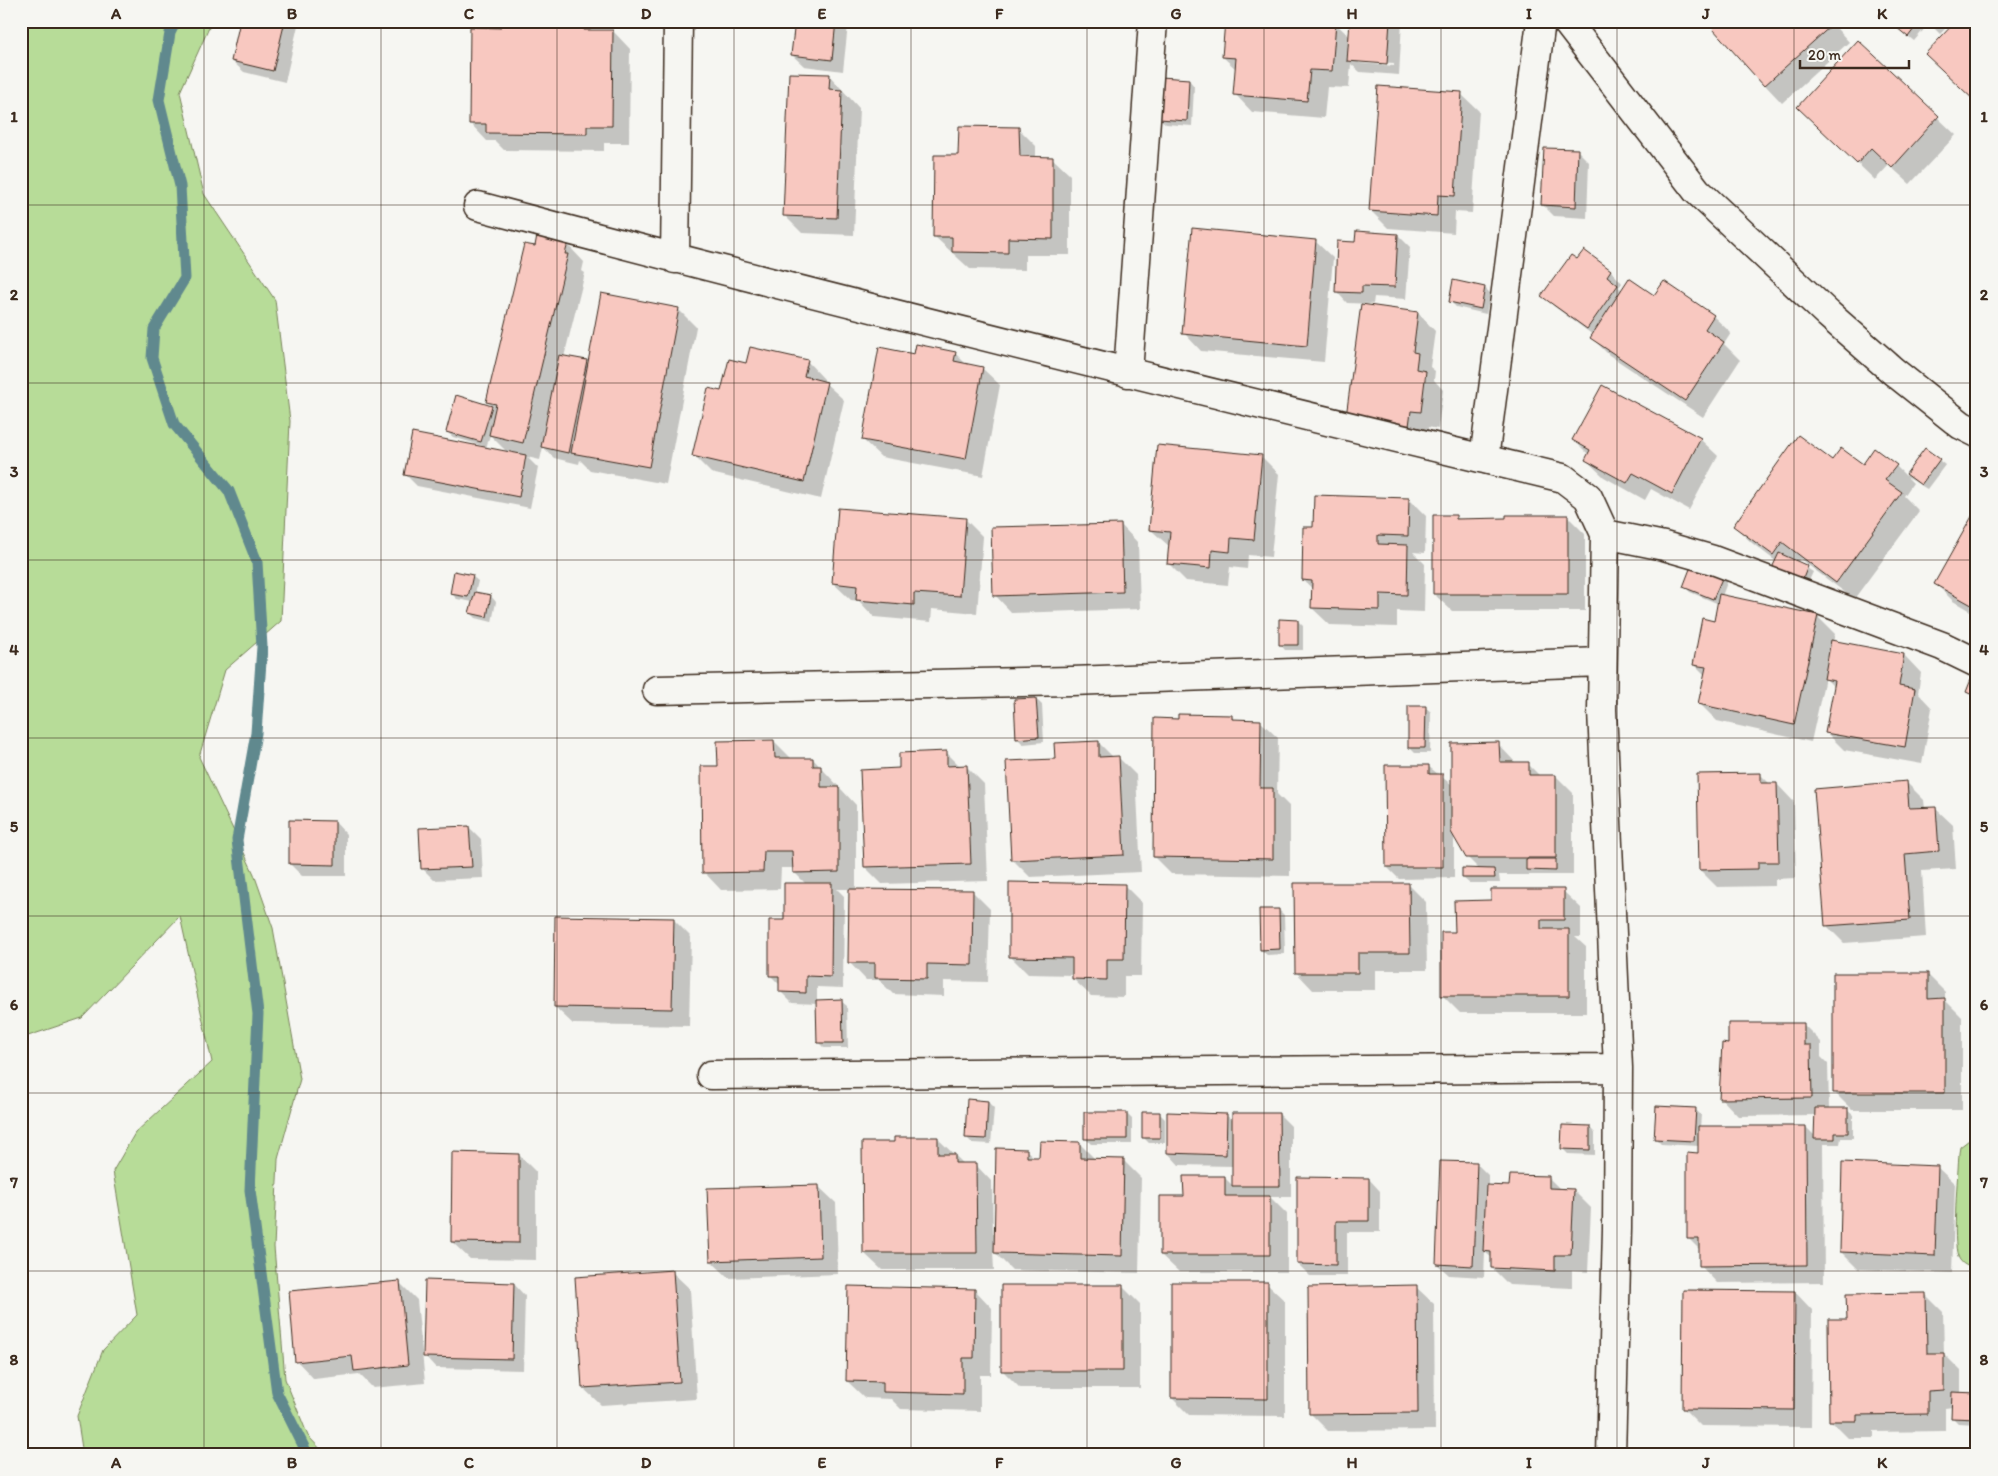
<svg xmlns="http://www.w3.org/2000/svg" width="1998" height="1476" font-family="Itim,sans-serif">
<rect width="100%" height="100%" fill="#f6f6f2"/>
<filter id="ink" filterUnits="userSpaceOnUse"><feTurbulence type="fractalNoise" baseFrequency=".02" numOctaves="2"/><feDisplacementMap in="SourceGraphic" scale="10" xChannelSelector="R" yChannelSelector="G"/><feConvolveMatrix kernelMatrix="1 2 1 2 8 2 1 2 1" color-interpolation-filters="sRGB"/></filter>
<g filter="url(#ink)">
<path fill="#b7dc98" stroke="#79835b" d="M21 21H212L180 92 204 194 275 300 290 421 281 621 225 670 199 757 254 874 273 928 300 1079 278 1159 274 1247 285 1379 308 1436 326 1455H83L77 1416 103 1350 137 1315 113 1171 135 1133 212 1062 180 916 82 1018 28 1036 21 1044Z
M1973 1137H1977V1268C1969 1267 1961 1265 1958 1256 1952 1241 1958 1174 1959 1153L1960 1147Z"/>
<path fill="#0003" fill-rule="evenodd" d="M241 21H299L285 82 244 72 232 61Z
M797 21H845L848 25 843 71 804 66 792 55Z
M1226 21H1333L1350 37 1351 21H1402L1399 75 1360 72 1351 64 1349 88 1327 87 1324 118 1252 112 1235 94 1237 70 1223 57ZM1359 61 1394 63V66L1359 63Z
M1722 21H1830L1849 42 1782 103 1765 85Z
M1889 21H1920L1926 27 1914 41Z
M1927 21H1953L1940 34Z
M583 23 592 31H613L630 49 629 143H604V151L504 150 495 141H487L470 123 502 29Z
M1858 42 1956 135 1910 184 1889 165 1875 180 1816 124Z
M829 75 859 108 854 235 802 233 784 215Z
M1189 80 1194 86 1192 126 1166 124 1160 119Z
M1461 94 1479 111 1472 213 1455 212 1454 233 1388 228 1371 211Z
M1019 129 1036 146V158H1052L1070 175V255H1025V270L970 269 935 237 960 157Z
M1578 151 1589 162 1587 218 1554 216 1543 205Z
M1398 235 1410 247 1406 299 1374 297 1373 304 1347 303 1336 291 1356 244Z
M1315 241 1333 258 1324 362 1201 351 1184 333Z
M567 244 584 262 582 271 585 273 564 357 586 361 589 364 678 309 696 327 666 484 590 470 580 460 579 464 554 458 543 447 540 460 527 457 538 468 530 508 417 486 405 474 483 448V446L453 437 447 432 457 397 493 407 488 402 536 248ZM490 435 508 453 486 448Z
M1584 252 1611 271 1622 283 1619 287 1622 291 1713 316 1731 333 1724 344 1740 360 1703 417 1609 355 1592 338 1593 335 1555 307 1543 296Z
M1485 288 1490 293 1486 314 1456 307 1450 301Z
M1418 313 1435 331 1430 367 1435 371 1434 380 1443 390 1438 429 1428 427 1426 442 1365 434Z
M955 353 967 365 982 368 1000 385 983 476 881 457 863 440 915 355Z
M807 361 824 379V382L844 400 821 499 711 473 694 456 722 392 747 365Z
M1700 439 1718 456 1689 510 1651 489 1645 500 1604 477 1586 460 1589 455 1574 440Z
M1925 449 1945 465 1927 489 1907 477 1913 483 1904 496 1919 511 1854 599 1800 559 1797 562 1813 572 1807 585 1752 543 1734 526 1832 462 1896 466 1906 476Z
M1261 456 1279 474 1271 557 1248 555 1247 569 1230 567 1228 585 1186 581 1169 564 1170 547 1151 530Z
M1409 499 1426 516 1425 553 1413 552 1425 564 1424 612 1397 611V627L1330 625 1312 608 1313 589 1303 580 1314 529Z
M1977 514V615L1953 601 1936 584Z
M1456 516 1460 520 1567 516 1585 534V611H1452L1434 594Z
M965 519 983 537 977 613 932 609 931 622 874 617 859 601 851 600 833 583Z
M1121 525 1138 543 1140 609 1012 613 995 595Z
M1694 563 1728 580 1722 596 1817 616 1835 634 1833 642 1904 655 1921 673 1918 693 1932 708 1922 764 1844 750 1826 732 1835 688 1825 678 1811 742 1717 721 1700 704 1705 675 1694 664 1715 622 1719 604 1690 592 1684 586Z
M472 576 478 581 475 593 491 596 496 602 492 622 476 618 471 613 473 602 457 599 451 593Z
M1298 621 1303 626V650H1285L1280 644Z
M1977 669V699L1967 692Z
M1036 699 1042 705 1044 742 1023 744 1017 738Z
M1425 707 1431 712 1430 753H1415L1409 747Z
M1231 716 1236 720 1260 721 1278 738 1277 794 1290 807V876L1171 874 1154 857 1179 720Z
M774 741 792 759H813L856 805V890L972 891 990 909 988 982 944 981V996L893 994 879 980H866L849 962 850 889H837L844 896 843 988 817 987V1001H841L847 1006 848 1048H824L818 1042V1004L792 1003 781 992 780 985 770 975 786 921 806 884 794 872V868H781L780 889 721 890 704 872 719 767Z
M1098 742 1114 758H1119L1136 775 1141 872 1030 877 1013 860 1057 760Z
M1498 744 1516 763 1528 764 1540 776H1556L1573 793V875H1499L1500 883H1469L1463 878 1480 870 1467 857 1454 835V878L1399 879 1387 867 1428 766 1452 785Z
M946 752 961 767H967L984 784 988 881 882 884 865 867 901 769Z
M1760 774 1770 784H1777L1794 802 1796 878 1775 879V886L1717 887 1700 870Z
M1906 782 1924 800 1925 809 1935 808 1953 825 1956 869 1922 871 1926 937 1844 943 1827 926Z
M335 822 346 834V876H302L290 864Z
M469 827 481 839 483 878 434 880 422 868Z
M1409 885 1426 902 1427 970H1375V990H1313L1296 972Z
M1125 886 1142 903 1141 976H1124V997L1091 996 1073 979V975L1028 974 1010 956Z
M1563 891 1581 908V937H1575L1586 947V1013H1460L1442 995 1456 933 1492 901Z
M1279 910 1284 915 1285 954 1267 955 1261 950Z
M673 919 691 937 689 1026 573 1024 555 1007Z
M1928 975 1945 992V1000L1962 1017V1110H1852L1834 1092Z
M1803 1024 1821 1042V1057L1828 1064 1829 1109 1847 1110 1853 1115V1138H1841L1840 1144H1823L1824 1282 1717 1283 1700 1265V1250L1689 1239 1699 1146 1661 1144 1656 1139 1695 1109 1701 1115 1700 1128 1806 1127 1815 1136 1816 1115 1738 1116 1721 1098 1729 1045Z
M988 1102 994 1108 991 1144 972 1143 966 1137Z
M1126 1113 1132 1119V1144H1091L1085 1138Z
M1159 1113 1165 1119V1143H1149L1143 1137Z
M1279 1114 1291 1126V1197H1270L1287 1214V1272H1179L1161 1255 1185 1197 1224 1177 1233 1186V1166L1179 1165 1168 1153 1226 1115 1233 1121Z
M1590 1128 1595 1133V1155L1568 1154 1563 1149Z
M937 1138 964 1164H975L992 1182 993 1233H995L1026 1150 1035 1158 1080 1144 1096 1160 1124 1161 1141 1178 1139 1273 1012 1270 993 1251 994 1270H882L864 1253 895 1143Z
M519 1155 536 1172V1260L470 1259 452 1242Z
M1477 1164 1488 1175V1186L1510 1187 1549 1178 1561 1190H1573L1591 1208 1588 1272 1572 1271V1288L1509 1285 1492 1268V1258L1485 1252 1484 1277 1449 1275 1437 1264Z
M1937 1167 1955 1184 1952 1273 1858 1269 1841 1252Z
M1369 1179 1380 1191V1232H1347V1276H1310L1298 1264Z
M818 1186 836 1203 838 1274 729 1278 711 1261Z
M672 1272 690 1289 697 1399 601 1405 583 1388Z
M399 1282 417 1300 425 1383 373 1388 359 1374 314 1379 297 1361Z
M514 1284 525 1296 523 1370 436 1368 425 1356Z
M1267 1284 1285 1301V1416L1189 1415 1172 1398Z
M1123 1287 1140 1304V1388H1020L1002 1370Z
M1416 1287 1434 1304 1435 1430 1328 1431 1311 1414Z
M975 1290 992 1308 991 1375H980V1411L901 1409 891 1399 865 1398 847 1381Z
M1795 1292 1812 1310 1811 1427 1701 1426 1683 1408Z
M1926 1295 1943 1312 1944 1354 1961 1371V1393L1977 1394V1424L1958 1423 1952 1417 1953 1407 1945 1408V1431L1874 1432V1438H1848L1831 1421 1848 1320Z"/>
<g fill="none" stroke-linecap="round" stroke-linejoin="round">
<path stroke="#61898e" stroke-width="11" d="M176 21 170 33 159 100 180 186 185 278 154 329 152 358 174 424 229 491 257 562 262 647 256 733 237 840 258 1014 250 1190 277 1393 308 1455"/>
</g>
<path fill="#f8c8c0" stroke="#3b2a1e" d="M240 21H285L273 71 231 61Z
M500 21H584V30H613L612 126H587V134L486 133V124H469L470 27 500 28Z
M795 21H836L832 60 791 55Z
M1225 21 1336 22 1332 71 1310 70 1307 101 1233 95 1236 58 1222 57Z
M1350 21H1390L1387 64 1347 61Z
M1720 21H1830L1833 24 1764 86 1713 29Z
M1900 21H1920L1908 37 1896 27Z
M1956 21H1977V103L1925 54Z
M1858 40 1939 116 1892 168 1871 148 1857 164 1797 107Z
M789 73 830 74 829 89 842 90 837 218 783 216Z
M1161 77 1189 79 1187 121 1159 119Z
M1378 86 1462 92 1455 196 1438 195 1437 216 1369 211Z
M959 126 1019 127 1020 156 1053 157V239L1008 238V253L952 252V237H933L934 155H958Z
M1544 148 1578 149 1576 207 1541 205Z
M1192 228 1316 240 1307 346 1182 334Z
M1356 231 1398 234 1395 287 1362 286V293L1335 292 1337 241 1355 242Z
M537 235 568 243 565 254H568L523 443 489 435 496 404 486 402 524 244 535 246Z
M1584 250 1611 270 1607 276 1618 285 1587 329 1541 296 1571 255 1577 259Z
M1629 278 1654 295 1664 281 1714 315 1705 329 1724 342 1685 401 1590 338Z
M1453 280 1485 287 1481 309 1449 302Z
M601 293 679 308 649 467 571 453Z
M1361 304 1418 312 1413 352 1418 353 1416 369 1426 371 1421 412 1411 411 1409 426 1346 417Z
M916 344 956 352 954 361 983 367 966 459 862 440 879 347 914 354Z
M750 347 808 360 804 376 827 382 804 482 692 456 708 388 721 391 729 359 746 363Z
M559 355 587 360 568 453 541 447Z
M1602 385 1701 438 1672 494 1633 473 1627 483 1585 460 1590 450 1572 440Z
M456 395 492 406 481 442 446 432Z
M412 433 526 455 519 497 404 475Z
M1798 435 1832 460 1841 448 1863 464 1874 448 1897 465 1885 480 1902 492 1836 583 1782 542 1773 555 1733 526Z
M1157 445 1262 455 1254 540 1231 538 1230 552 1212 550 1211 568 1167 564 1170 532 1149 530Z
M1925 448 1940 459 1921 485 1906 474Z
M1314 495 1409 498 1408 536 1378 535V544L1408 545 1407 595 1380 594V610L1311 608 1312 581 1302 580 1303 527H1313Z
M838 508 966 518 960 596 914 593V605L856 600 857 586 832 583Z
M1975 511 1977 512V608L1934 584Z
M1433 515H1456V519L1506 518V515H1568V594H1433Z
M1121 524 1123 592 993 596 991 527Z
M1779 553 1808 566 1802 581 1772 568Z
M1693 561 1724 574 1713 599 1683 587Z
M454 571 473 575 468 597 450 594Z
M475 592 491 595 487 617 469 613Z
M1719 594 1818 615 1794 725 1698 704 1706 667 1693 665 1702 618 1714 621Z
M1279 619 1298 620V645H1279Z
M1831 640 1904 654 1899 686 1915 689 1905 747 1825 733 1835 681 1824 679Z
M1976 667 1977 668V697L1966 692Z
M1036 698 1039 737 1016 739 1014 699Z
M1408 706H1426L1425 748H1408Z
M1178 714 1232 715V719L1261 720 1260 788H1273V859L1153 857 1154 718 1178 719Z
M774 740 775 758H813V766H821V787H839V872L793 873 792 851H764L763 872 702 873 701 766H718L717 741Z
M1099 741V757L1119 756 1124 855 1011 860 1006 761 1055 759 1054 743Z
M1499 742 1500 762H1529V775H1556V858H1466L1451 832V743Z
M947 751V766L967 765 971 864 864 867 860 770 899 768V753Z
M1385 765H1429V774H1443V867H1386Z
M1761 773V783H1777L1779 862H1758V869L1699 870 1697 774Z
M1907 781 1909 808 1936 807 1939 851 1905 854 1910 920 1825 926 1814 789Z
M289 820 335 821V865L289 864Z
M469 826 472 867 421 869 419 828Z
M1526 859H1556V871L1526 870Z
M1462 868 1494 869 1495 878H1462Z
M1009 882 1125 884 1124 959H1107V980L1072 979V958L1009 957Z
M784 883H832L831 977 806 976V993L779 992V976H769V920H784Z
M1294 883H1409L1410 953H1358V973H1295Z
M849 889 973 890 972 965 927 964V979L875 978V963H848Z
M1491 889H1564V920H1541V929H1569V996H1441V932H1455L1454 901 1491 900Z
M1259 909H1279L1280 949 1260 950Z
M555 916 674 918 672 1009 554 1007Z
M1833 973H1928V999L1945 998V1093H1833Z
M842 999 843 1043H817L816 1000Z
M1728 1023H1804V1045H1811L1812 1098 1719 1099 1722 1043 1728 1044Z
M967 1099 988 1101 986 1139 965 1138Z
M1656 1106 1696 1108 1694 1141 1654 1139Z
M1815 1108H1848V1133H1835V1139H1814Z
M1084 1112H1127V1139H1084Z
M1142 1112H1160V1138H1142Z
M1167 1112 1227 1114 1226 1155 1167 1153Z
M1232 1113H1279L1280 1186H1232Z
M1562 1125 1590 1126V1150L1561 1149Z
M1698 1126H1806L1807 1265 1699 1266V1239H1687V1152L1698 1153Z
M894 1137H938V1154H955V1163H976L977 1253H863L862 1142H894Z
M1040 1141 1080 1142V1158L1124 1159 1122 1256 994 1253 996 1148 1027 1149V1157H1039Z
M452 1152 519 1154V1243L451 1242Z
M1440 1161 1477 1162 1473 1266 1436 1264Z
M1842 1162 1938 1166 1935 1256 1840 1252Z
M1510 1175 1549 1176V1188L1574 1189 1571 1255H1555V1271L1491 1268V1252L1483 1251 1486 1185 1509 1186Z
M1183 1176H1225V1196H1270V1255H1160V1196H1184Z
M1297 1177 1369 1178V1221H1336V1265L1297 1264Z
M819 1185 821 1257 710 1261 707 1188Z
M673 1270 680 1382 582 1388 575 1277Z
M425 1280 514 1283 512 1359 423 1357Z
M400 1281 408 1365 354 1371 352 1356 295 1362 289 1291Z
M1171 1282H1268V1399L1171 1398Z
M1001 1285H1123V1371H1001Z
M1417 1285 1418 1413 1309 1414 1308 1287Z
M848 1286 975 1289 974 1358H963V1394L883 1392V1382L846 1381Z
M1683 1290 1795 1291 1794 1410 1682 1409Z
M1926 1293 1927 1353H1944V1390L1928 1391V1414L1857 1415V1421H1829L1828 1319H1847L1846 1294Z
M1952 1392 1977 1393V1419L1951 1418Z"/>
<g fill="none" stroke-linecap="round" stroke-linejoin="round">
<g stroke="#3b2a1e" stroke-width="31">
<path id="street" d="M1541 21 1484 459 1563 478 1588 497 1605 534 1602 710 1618 1068 1617 1229 1611 1455
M1566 21 1697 191 1828 314 1893 371 1961 425 1977 433
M478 206C812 295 1148 378 1484 459
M675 259 678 21
M1128 373 1153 21
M1605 534 1664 546 1713 560 1942 646 1977 663
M657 690 1072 681 1602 662
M711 1075 1618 1068"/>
</g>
<use href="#street" stroke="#f6f6f2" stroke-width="28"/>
</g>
</g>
<path fill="none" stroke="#3b2a1e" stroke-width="1" stroke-opacity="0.55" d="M204 21V1455M381 21V1455M557 21V1455M734 21V1455M911 21V1455M1087 21V1455M1264 21V1455M1441 21V1455M1617 21V1455M1794 21V1455M21 205H1977M21 383H1977M21 560H1977M21 738H1977M21 916H1977M21 1093H1977M21 1271H1977"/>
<rect width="1998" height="1476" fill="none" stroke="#f6f6f2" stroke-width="55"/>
<path d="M1800 60v8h109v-8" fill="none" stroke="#3b2a1e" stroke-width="2.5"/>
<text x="1808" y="60" font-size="15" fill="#3b2a1e" stroke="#f6f6f2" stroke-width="4" paint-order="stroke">20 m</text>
<rect x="28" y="28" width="1942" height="1420" fill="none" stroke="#3b2a1e" stroke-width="2"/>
<g font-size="16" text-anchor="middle" font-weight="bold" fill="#3b2a1e">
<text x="116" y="19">A</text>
<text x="292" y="19">B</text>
<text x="469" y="19">C</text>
<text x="646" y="19">D</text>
<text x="822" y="19">E</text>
<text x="999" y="19">F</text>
<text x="1176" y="19">G</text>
<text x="1352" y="19">H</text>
<text x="1529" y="19">I</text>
<text x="1706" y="19">J</text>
<text x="1882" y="19">K</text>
<text x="14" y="122">1</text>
<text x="1984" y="122">1</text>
<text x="14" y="300">2</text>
<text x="1984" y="300">2</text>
<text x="14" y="477">3</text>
<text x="1984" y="477">3</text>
<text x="14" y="655">4</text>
<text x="1984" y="655">4</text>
<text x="14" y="832">5</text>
<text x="1984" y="832">5</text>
<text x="14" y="1010">6</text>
<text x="1984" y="1010">6</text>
<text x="14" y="1188">7</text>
<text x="1984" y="1188">7</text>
<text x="14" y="1365">8</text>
<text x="1984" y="1365">8</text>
<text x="116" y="1468">A</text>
<text x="292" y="1468">B</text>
<text x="469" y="1468">C</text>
<text x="646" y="1468">D</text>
<text x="822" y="1468">E</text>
<text x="999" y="1468">F</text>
<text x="1176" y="1468">G</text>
<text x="1352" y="1468">H</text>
<text x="1529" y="1468">I</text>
<text x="1706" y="1468">J</text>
<text x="1882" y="1468">K</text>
</g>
</svg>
